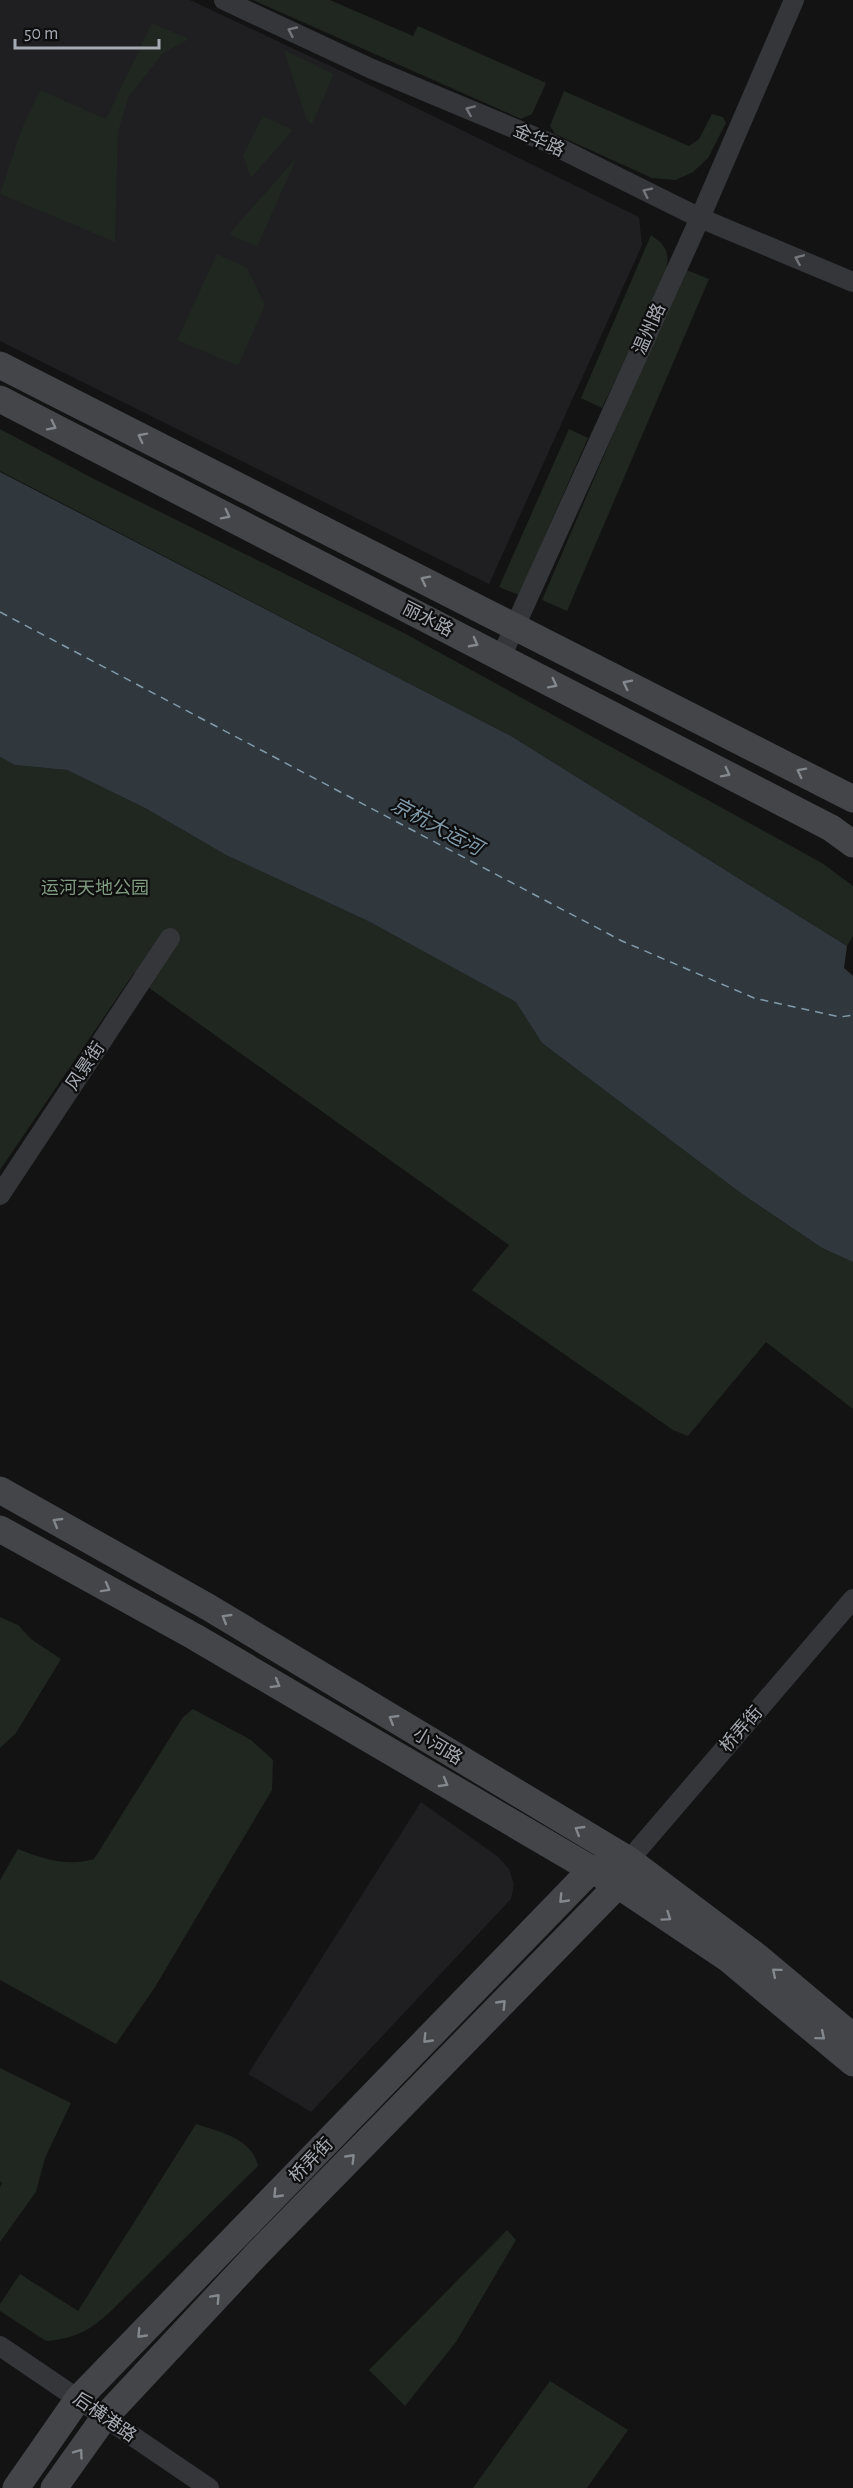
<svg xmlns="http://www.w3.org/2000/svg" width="853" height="2488" font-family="'Alegreya Sans','Noto Sans SC',sans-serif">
<rect width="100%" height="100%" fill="#131314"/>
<path fill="#1f1f21" d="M0 0H190L343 72 639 217 642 245 489 584 0 341Z
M421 1802 497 1856 509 1869 514 1884 511 1899 311 2112 248 2074Z"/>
<path fill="#202620" d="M253 0H330L413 36 418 26 546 83 532 114 521 119Z
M152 23 189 39 163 53 128 98 118 132 115 242 0 194 21 131 40 90 106 119Z
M284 50 334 74 312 125 306 118Z
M564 91 689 146 699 139 712 114 723 117 726 123 708 158 693 172 676 180 652 178 555 134 550 126Z
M263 116 293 130 251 178 243 156Z
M297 157 257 247 229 234Z
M651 235C669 248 669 253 666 275L602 408 581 398Z
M217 254 247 268 265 305 238 366 177 340Z
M684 269 709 279 567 611 542 600Z
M0 429 94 479 404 633 822 863 853 886V936L847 946 511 736 0 471Z
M569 429 588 438 519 595 499 587Z
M0 757 15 765 67 770 145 808 226 855 370 922 517 1002 542 1043 742 1194 822 1248 853 1262V1409L766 1342 688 1436 673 1430 472 1290 509 1245 149 988 134 973 0 1170Z
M0 1617 18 1625 31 1639 61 1659 16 1733 0 1748Z
M193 1709 251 1740 273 1760 272 1790 155 1987 116 2044 0 1980V1880L18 1849C43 1859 68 1867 94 1859L183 1717Z
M0 2068 71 2103 45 2158 36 2192 0 2242V2187L2 2183 0 2181Z
M196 2124C220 2132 252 2138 258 2166L109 2313C87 2332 76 2338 46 2341L0 2311V2304L20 2274 78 2311Z
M507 2230 516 2240 456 2342 405 2406 369 2370Z
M550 2381 628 2430 587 2488H473Z"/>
<path fill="#30383d" d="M0 472 511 736 847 946 844 968 853 976V1262L822 1248 742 1194 542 1043 516 1002 370 922 226 855 145 808 67 770 15 765 0 757Z"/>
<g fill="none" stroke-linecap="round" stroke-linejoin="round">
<path stroke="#819aaa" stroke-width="1.5" stroke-dasharray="8 6" stroke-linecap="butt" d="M0 612 622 941 754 998 840 1017 853 1015"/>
<path stroke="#343639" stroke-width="20" d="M224 0 372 69 547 142 700 218 853 282
M501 657 700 218 794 0
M0 1195 170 938
M629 1860 853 1599
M0 2346 209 2488"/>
<path stroke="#434548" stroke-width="27" d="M0 365 853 799
M0 399 831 828 853 844
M0 1490 208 1607 629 1860 759 1958 853 2037
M0 1529 195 1637 618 1885 727 1958 853 2063
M16 2488 78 2399 591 1870 608 1866
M54 2488 104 2418 258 2253 618 1885 625 1869"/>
</g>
<defs><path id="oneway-chevron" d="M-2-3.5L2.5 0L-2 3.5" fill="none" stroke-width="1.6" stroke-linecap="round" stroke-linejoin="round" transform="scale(1.5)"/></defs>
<g stroke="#73767c">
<use href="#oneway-chevron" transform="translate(292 31) rotate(-155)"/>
<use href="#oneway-chevron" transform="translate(470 110) rotate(-157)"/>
<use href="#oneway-chevron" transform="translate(647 192) rotate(-154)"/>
<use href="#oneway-chevron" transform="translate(799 259) rotate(-157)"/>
</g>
<g stroke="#83878e">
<use href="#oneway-chevron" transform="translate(52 426) rotate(27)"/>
<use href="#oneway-chevron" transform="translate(142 437) rotate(-153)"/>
<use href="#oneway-chevron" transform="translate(226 515) rotate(27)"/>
<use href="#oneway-chevron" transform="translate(425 580) rotate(-153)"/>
<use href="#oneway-chevron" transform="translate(474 643) rotate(28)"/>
<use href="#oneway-chevron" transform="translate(553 684) rotate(27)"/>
<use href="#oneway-chevron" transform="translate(627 684) rotate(-153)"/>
<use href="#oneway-chevron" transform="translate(801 772) rotate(-153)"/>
<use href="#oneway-chevron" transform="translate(726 773) rotate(27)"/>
<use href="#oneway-chevron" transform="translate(57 1522) rotate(-150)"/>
<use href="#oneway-chevron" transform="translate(106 1588) rotate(29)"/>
<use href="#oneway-chevron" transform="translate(226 1618) rotate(-149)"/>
<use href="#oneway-chevron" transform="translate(276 1684) rotate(30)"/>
<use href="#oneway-chevron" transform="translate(393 1719) rotate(-149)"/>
<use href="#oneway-chevron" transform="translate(444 1783) rotate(30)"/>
<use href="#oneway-chevron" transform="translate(579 1830) rotate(-149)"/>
<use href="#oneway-chevron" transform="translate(563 1899) rotate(134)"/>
<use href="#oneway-chevron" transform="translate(667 1917) rotate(35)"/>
<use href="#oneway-chevron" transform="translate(776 1972) rotate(-140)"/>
<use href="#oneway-chevron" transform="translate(502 2004) rotate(-46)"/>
<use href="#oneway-chevron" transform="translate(821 2036) rotate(40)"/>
<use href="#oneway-chevron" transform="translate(427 2039) rotate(134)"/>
<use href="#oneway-chevron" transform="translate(351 2158) rotate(-46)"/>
<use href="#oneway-chevron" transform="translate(277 2194) rotate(134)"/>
<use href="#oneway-chevron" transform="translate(216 2298) rotate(-47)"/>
<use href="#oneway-chevron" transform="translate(141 2334) rotate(134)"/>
<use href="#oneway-chevron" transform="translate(79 2453) rotate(-54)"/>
</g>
<g text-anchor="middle" stroke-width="4.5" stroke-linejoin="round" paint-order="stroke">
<g font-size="18" fill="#a6abb3" stroke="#0e0e0f">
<text transform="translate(539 140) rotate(24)" y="6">金华路</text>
<text transform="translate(649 329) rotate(-66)" y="6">温州路</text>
<text transform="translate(428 619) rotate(27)" y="6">丽水路</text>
<text transform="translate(85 1066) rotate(-56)" y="6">风景街</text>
<text transform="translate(741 1729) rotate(-49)" y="6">桥弄街</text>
<text transform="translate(438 1746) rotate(31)" y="6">小河路</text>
<text transform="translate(311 2160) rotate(-46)" y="6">桥弄街</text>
<text transform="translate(105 2417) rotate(35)" y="6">后横港路</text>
</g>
<g font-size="18" fill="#809c80" stroke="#0e0e0f">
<text x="95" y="894">运河天地公园</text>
</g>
<g font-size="20" font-style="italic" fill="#819aaa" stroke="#0e0e0f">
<text transform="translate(437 826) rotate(28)" y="7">京杭大运河</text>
</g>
</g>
<path d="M15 39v9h144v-9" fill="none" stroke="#a6abb3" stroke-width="3"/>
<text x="24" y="39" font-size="18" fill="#a6abb3" stroke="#0e0e0f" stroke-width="4.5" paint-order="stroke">50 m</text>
</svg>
